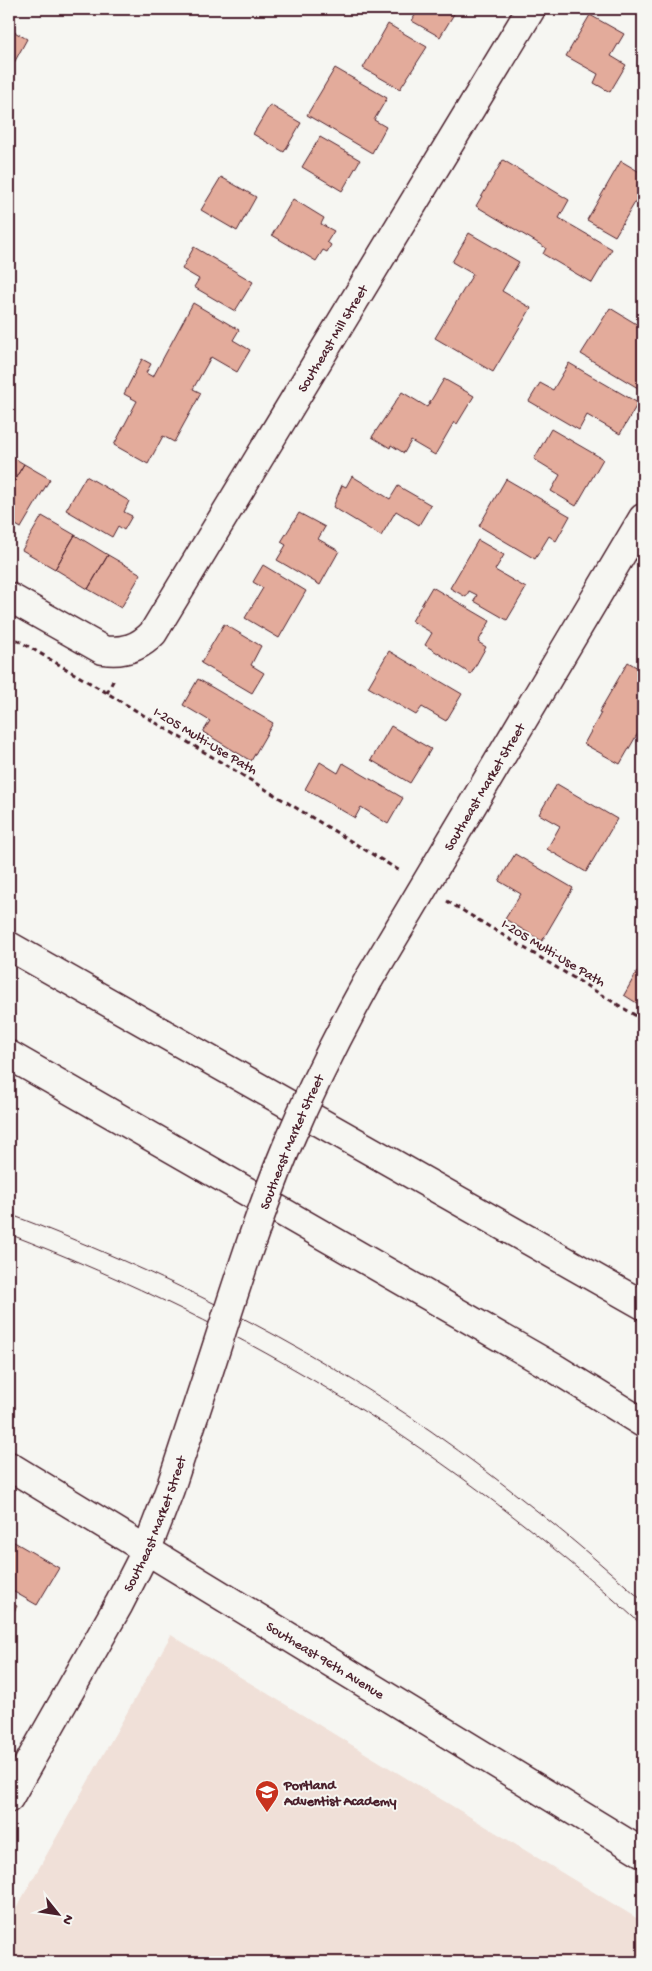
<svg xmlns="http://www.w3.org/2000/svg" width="652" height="1971" font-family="'Gochi Hand',sans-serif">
<rect width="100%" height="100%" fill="#f6f6f2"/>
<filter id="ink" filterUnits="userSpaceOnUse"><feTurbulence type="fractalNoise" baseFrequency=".02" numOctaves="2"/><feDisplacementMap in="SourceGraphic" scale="10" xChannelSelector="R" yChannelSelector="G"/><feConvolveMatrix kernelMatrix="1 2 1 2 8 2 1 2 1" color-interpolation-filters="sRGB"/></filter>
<g filter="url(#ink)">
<path fill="#f0e0d8" d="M171 1635 643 1922V1962H9V1921Z"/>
<path fill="#e3ab9b" stroke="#4a1f2b" d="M404 9H457L440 37 412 21 415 15Z
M590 15 624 34 611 56 626 65 610 92 594 83 598 74 566 56Z
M388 24 427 47 400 89 363 68Z
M9 29 27 39 9 72Z
M335 68 387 98 374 120 386 127 372 153 307 115Z
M270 105 301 123 284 152 253 134Z
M320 137 360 160 342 191 302 167Z
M503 160 569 200 559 218 612 249 592 283 543 254 546 248 476 206Z
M621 161 643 174V189L615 236 587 220Z
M221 177 256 197 237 231 201 210Z
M293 199 324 218 321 224 334 231 327 242 331 245 327 252 323 250 316 261 272 235Z
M469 233 519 262 502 291 531 308 493 372 435 338 473 274 452 262Z
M194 247 253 282 235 311 194 287 199 279 182 269Z
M193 303 239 330 233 340 250 350 237 372 211 357 193 389 201 393 174 442 163 436 148 464 114 445 137 401 124 394 142 359 151 364 146 373 153 377Z
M610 308 643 328V380L638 388 581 354Z
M569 363 638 403 620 434 587 415 579 430 529 401 540 383 553 390Z
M444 379 474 396 457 424 454 422 435 455 411 441 404 453 391 445 390 448 372 437 402 392 427 407Z
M551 429 603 459 576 506 551 491 560 475 534 459Z
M9 455 24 464 9 489Z
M24 464 50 479 21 528 9 521V489Z
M86 476 129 501 124 512 132 516 124 530 118 526 112 537 66 510Z
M352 476 390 499 398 486 431 505 419 525 396 511 381 536 333 507 342 485 346 487Z
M506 479 570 516 556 541 549 536 535 559 479 526Z
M299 513 325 527 318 539 339 551 320 585 277 560 286 545 281 542Z
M42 516 75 535 55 569 22 550Z
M75 535 108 555 88 589 55 569Z
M478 540 504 555 495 570 526 588 507 620 474 601 477 595 469 591 466 597 450 588Z
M108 555 141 574 121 608 88 589Z
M263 565 306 591 279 638 245 618 263 588 253 582Z
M432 587 490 621 478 642 486 647 471 674 425 645 432 633 412 621Z
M224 624 261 646 251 665 264 673 252 693 201 663Z
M389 651 462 694 446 721 422 707 416 715 368 687Z
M628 662 643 671V736L638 733 620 764 584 744 601 713 599 712Z
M198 679 273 723 251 761 203 732 210 721 183 705Z
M391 726 431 749 410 783 371 760Z
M320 762 338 773 343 763 403 798 388 824 361 807 355 818 305 789Z
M557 784 617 819 586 872 547 849 560 826 539 814Z
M515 854 573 888 542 941 505 919 521 894 499 881Z
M643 961V1007L624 995Z
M9 1539 59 1568 37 1605 9 1589Z
M9 1602 17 1606 9 1621Z"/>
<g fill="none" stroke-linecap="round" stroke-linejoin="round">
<g stroke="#4a1f2b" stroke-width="31">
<g id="minor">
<path id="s1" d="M9 597 103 650C123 653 139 648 153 633L531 9"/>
<path id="s2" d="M369 979 643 518"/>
<path id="s3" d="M9 1466 643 1853"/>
<path id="s4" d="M9 1798 119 1604 147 1549 170 1489 195 1413"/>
</g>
</g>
<g stroke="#4a1f2b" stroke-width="31">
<path id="highway" d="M9 946 643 1305
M9 1055 556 1369 643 1423"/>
</g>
<path stroke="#4a1f2b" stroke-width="3" stroke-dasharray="5 4" stroke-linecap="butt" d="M9 635 107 693 400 871
M107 693 114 679
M447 901 643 1020"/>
<use href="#minor" stroke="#f6f6f2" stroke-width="28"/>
<use href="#highway" stroke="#f6f6f2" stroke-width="28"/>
<path stroke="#4a1f2b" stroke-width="1" d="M9 1214C157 1270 301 1341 431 1431 505 1483 576 1541 643 1601
M9 1234C250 1327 452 1451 643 1626"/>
<g stroke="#4a1f2b" stroke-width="31" stroke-linecap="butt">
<g id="minor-bridge">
<path id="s5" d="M195 1413C225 1324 251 1233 287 1146 311 1089 339 1033 369 979"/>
</g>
</g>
<use href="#minor-bridge" stroke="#f6f6f2" stroke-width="28"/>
</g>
</g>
<defs>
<g id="school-pin" transform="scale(1.25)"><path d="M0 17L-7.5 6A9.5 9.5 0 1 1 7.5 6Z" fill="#c8321e" stroke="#f6f6f2"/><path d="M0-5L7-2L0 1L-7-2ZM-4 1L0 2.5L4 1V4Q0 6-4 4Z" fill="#fff"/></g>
</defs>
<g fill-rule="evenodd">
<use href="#school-pin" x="267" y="1792"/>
</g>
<g text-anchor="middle" stroke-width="4" stroke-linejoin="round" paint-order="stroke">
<g font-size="14" fill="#4a1f2b" stroke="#f6f6f2">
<text dy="5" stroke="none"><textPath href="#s1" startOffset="508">Southeast Mill Street</textPath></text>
<text transform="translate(206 740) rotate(31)" y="5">I-205 Multi-Use Path</text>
<text dy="5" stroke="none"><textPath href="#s2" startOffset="224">Southeast Market Street</textPath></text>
<text transform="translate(554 952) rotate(31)" y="5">I-205 Multi-Use Path</text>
<text dy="5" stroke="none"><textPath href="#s5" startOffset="288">Southeast Market Street</textPath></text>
<text dy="5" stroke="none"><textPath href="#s4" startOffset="311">Southeast Market Street</textPath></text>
<text dy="5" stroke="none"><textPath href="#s3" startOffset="371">Southeast 96th Avenue</textPath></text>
</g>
<g font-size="14" font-weight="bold" fill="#4a1f2b" stroke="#f6f6f2" text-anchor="start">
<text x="284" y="1789">Portland<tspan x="284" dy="16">Adventist Academy</tspan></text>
</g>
</g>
<rect width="652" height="1971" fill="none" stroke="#f6f6f2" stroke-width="30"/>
<rect x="15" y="15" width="622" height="1941" fill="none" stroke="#4a1f2b" stroke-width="2" filter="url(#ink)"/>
<g transform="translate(58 1914) rotate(120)" stroke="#f6f6f2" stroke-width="4" paint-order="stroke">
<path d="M0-4L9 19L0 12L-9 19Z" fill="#4a1f2b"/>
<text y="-8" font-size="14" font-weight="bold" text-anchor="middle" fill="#4a1f2b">N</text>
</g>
</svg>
